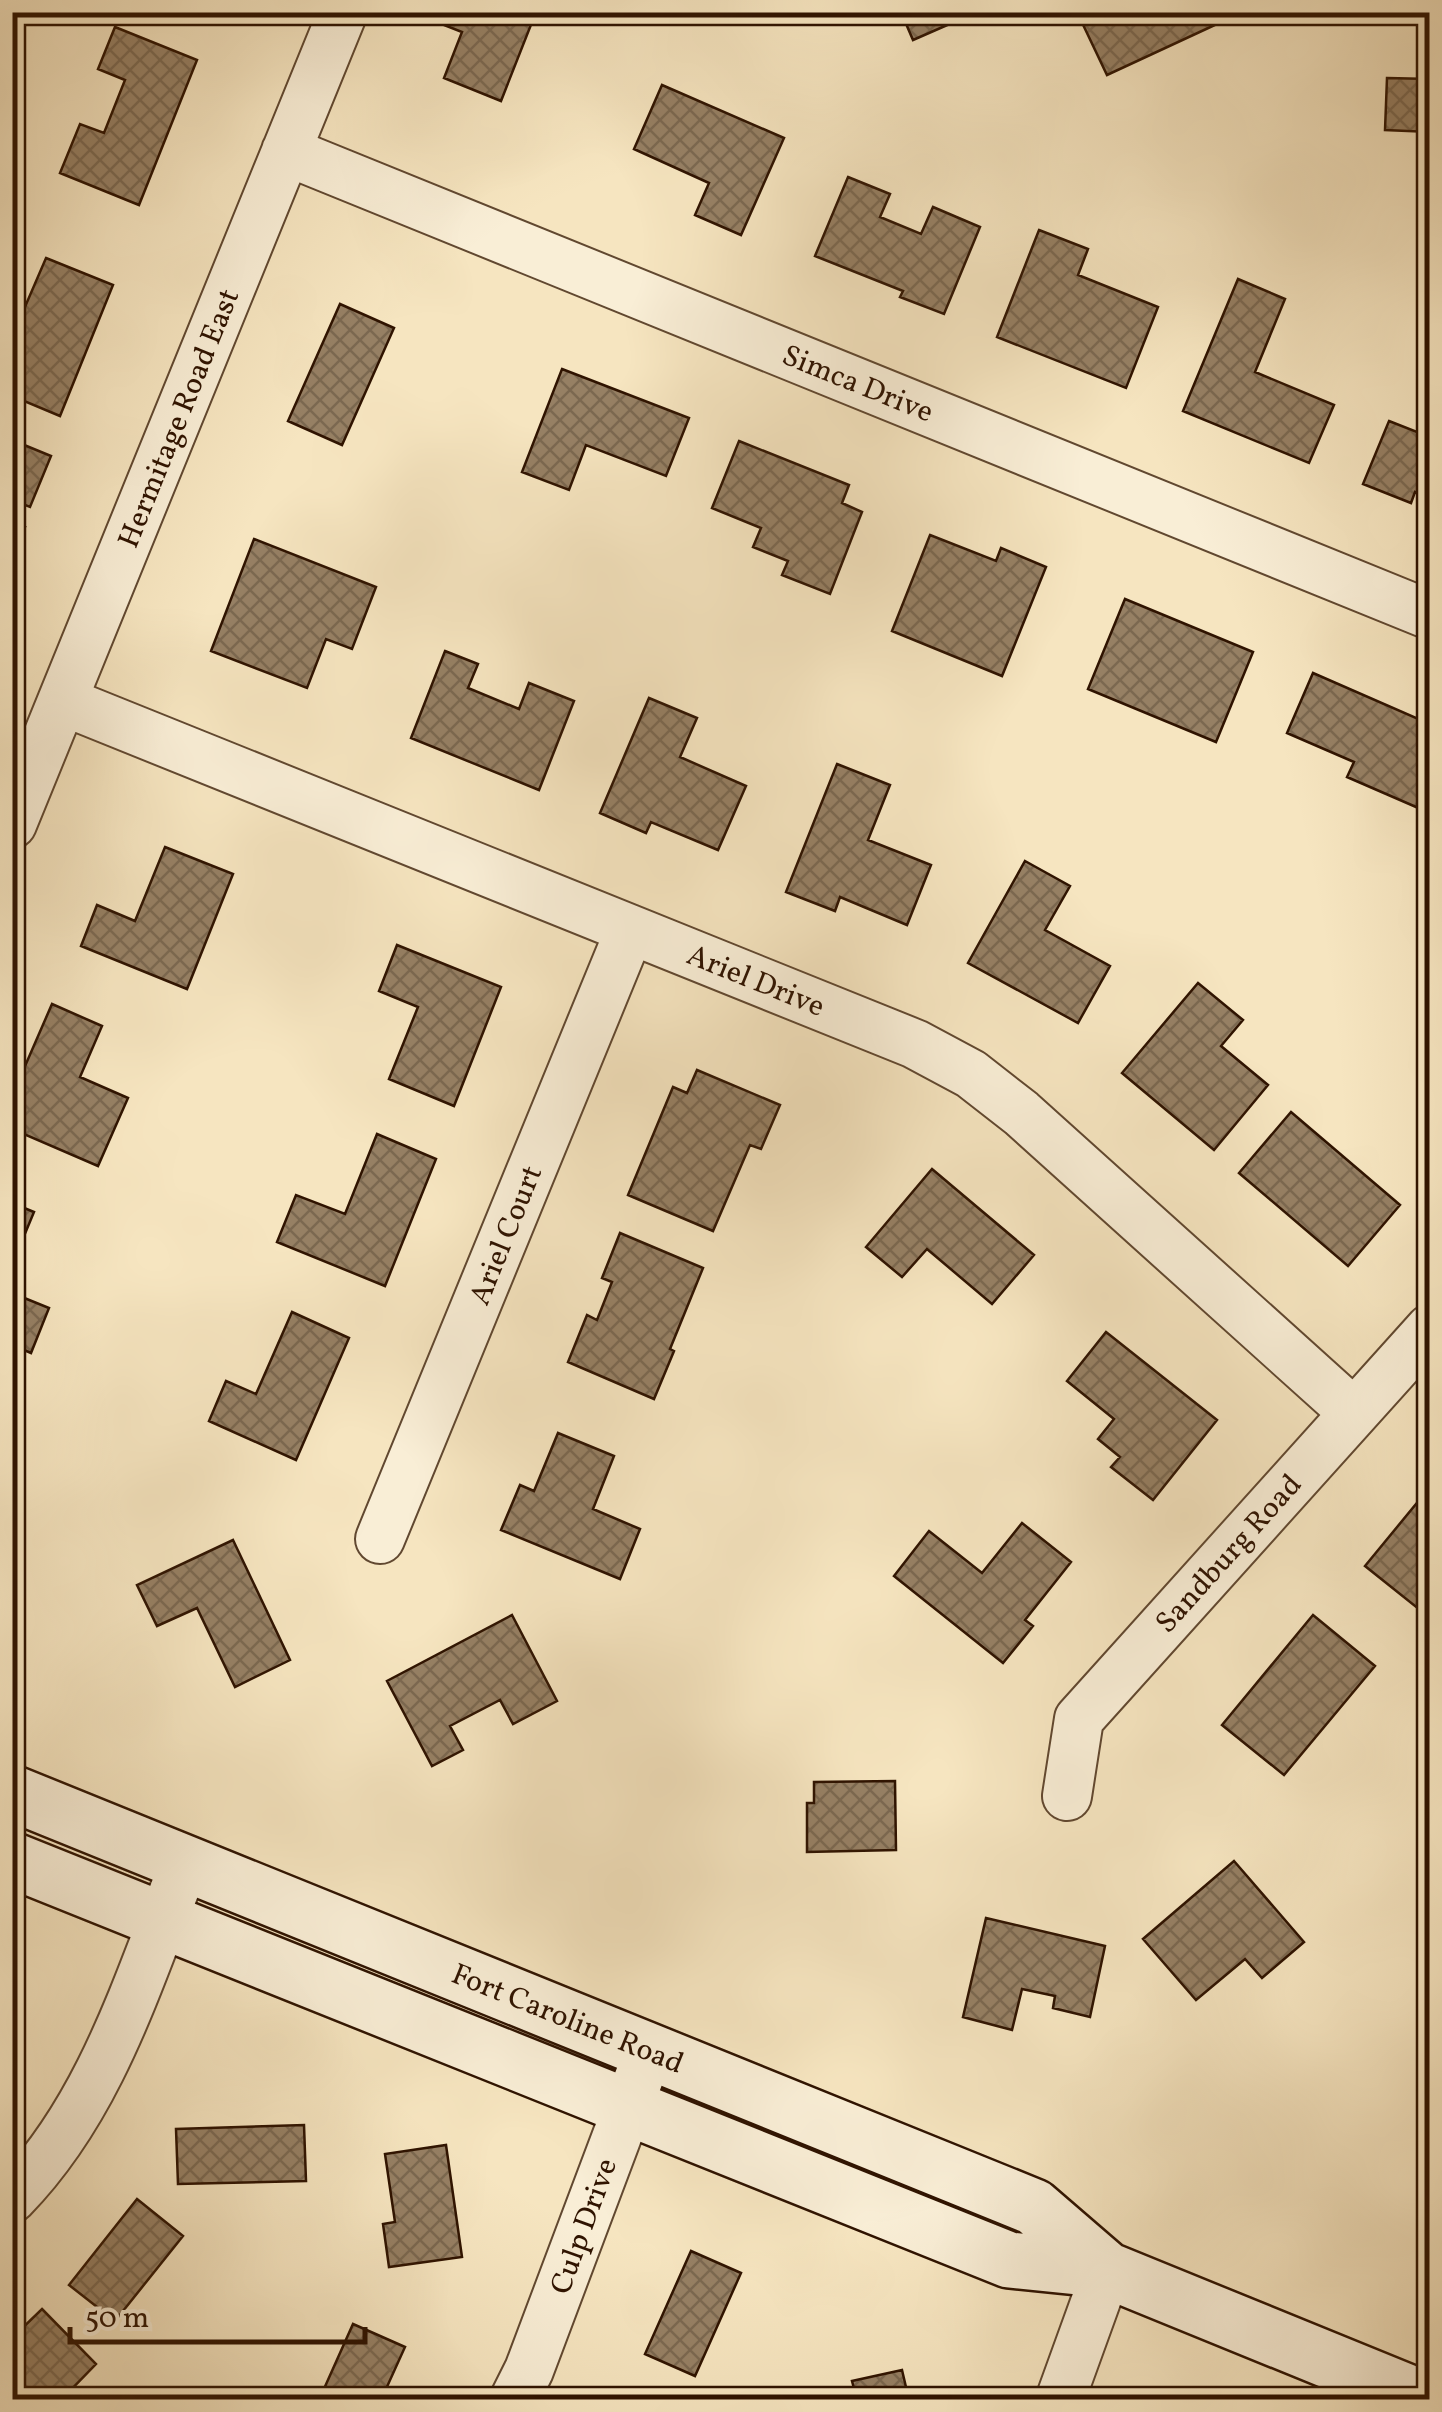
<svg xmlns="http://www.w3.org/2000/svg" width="1442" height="2412" font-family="Vollkorn,serif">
<defs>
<pattern id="building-cross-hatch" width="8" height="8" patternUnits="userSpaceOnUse" patternTransform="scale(2.5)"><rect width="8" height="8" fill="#968064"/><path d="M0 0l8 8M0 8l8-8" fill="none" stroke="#7b6850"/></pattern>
</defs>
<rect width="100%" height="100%" fill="#f6e5c0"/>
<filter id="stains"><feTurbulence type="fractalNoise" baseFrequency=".002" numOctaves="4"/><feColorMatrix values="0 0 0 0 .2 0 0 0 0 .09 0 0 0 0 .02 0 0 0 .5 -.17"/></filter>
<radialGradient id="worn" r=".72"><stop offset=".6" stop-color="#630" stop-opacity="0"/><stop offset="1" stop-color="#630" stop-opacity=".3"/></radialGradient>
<path fill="url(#building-cross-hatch)" stroke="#2f1300" stroke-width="2.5" d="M448 12H536L501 101 444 78 462 32 444 25Z
M901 12H977L913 40Z
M1077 12H1230L1232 17 1107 75Z
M115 27 197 60 139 205 60 173 80 124 104 133 125 80 98 69Z
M1387 78 1430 79V132L1385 130Z
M662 85 784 138 741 235 695 215 709 183 634 149Z
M848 177 890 194 880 217 921 234 933 207 980 227 944 314 900 297 903 291 815 256Z
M1039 230 1088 249 1078 275 1158 307 1126 388 997 337Z
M46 258 113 285 60 416 12 396V337Z
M1238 279 1285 299 1255 372 1334 405 1309 463 1183 411Z
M340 304 394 328 342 445 288 421Z
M562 369 689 418 666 476 586 445 569 490 522 472Z
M1389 421 1430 437V498L1415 492 1411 503 1363 484Z
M12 440 51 456 30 507 12 500Z
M739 441 849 485 842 503 862 512 830 594 782 575 788 561 753 547 761 528 712 508Z
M12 522 25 527 12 556Z
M930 535 996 561 1001 548 1046 567 1002 676 892 631Z
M254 539 376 587 352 649 326 639 307 688 211 651Z
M1125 599 1253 652 1216 742 1088 689Z
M445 651 478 664 468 688 519 709 529 683 574 701 539 790 411 738Z
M1313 673 1430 724V795L1423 810 1347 777 1354 762 1287 733Z
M649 698 697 718 680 757 746 786 718 850 651 822 646 833 600 813Z
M837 764 890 785 868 840 931 865 907 925 840 897 835 911 786 892Z
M165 847 233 874 187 989 81 946 97 905 135 921Z
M1025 861 1070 886 1045 930 1110 966 1078 1023 968 963Z
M397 945 501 987 454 1106 389 1079 418 1007 379 991Z
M1198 983 1243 1020 1221 1046 1268 1085 1214 1150 1122 1073Z
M52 1004 102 1026 80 1077 128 1098 98 1166 12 1129V1096Z
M697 1070 780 1105 761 1149 750 1145 713 1231 628 1195 673 1087 687 1093Z
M1291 1112 1400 1205 1348 1266 1239 1173Z
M377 1134 436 1159 385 1286 277 1242 296 1195 345 1214Z
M932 1169 1034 1255 992 1304 927 1249 902 1277 866 1247Z
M12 1203 34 1212 12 1265Z
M620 1233 703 1268 670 1349 674 1351 654 1399 568 1362 587 1315 597 1320 612 1282 602 1278Z
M12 1293 49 1308 31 1353 12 1345Z
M292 1312 349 1338 296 1460 209 1421 226 1381 256 1394Z
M1106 1332 1217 1420 1153 1500 1111 1467 1120 1457 1098 1439 1114 1419 1067 1381Z
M558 1433 614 1456 593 1509 640 1529 620 1579 501 1530 520 1485 534 1491Z
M1430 1487V1618L1365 1566Z
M1022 1523 1071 1562 1025 1620 1033 1626 1003 1663 894 1576 929 1531 982 1573Z
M233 1540 290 1660 235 1687 197 1608 157 1626 137 1585Z
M512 1615 557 1701 513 1724 500 1700 450 1726 463 1750 432 1766 387 1681Z
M1313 1615 1375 1666 1284 1775 1222 1725Z
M895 1781 896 1850 807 1852V1803H814V1782Z
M1234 1861 1304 1942 1262 1978 1245 1959 1196 2000 1143 1939Z
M986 1918 1105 1946 1090 2017 1053 2008 1055 1996 1022 1989 1012 2030 963 2017Z
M304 2125 306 2181 178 2184 176 2129Z
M446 2145 462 2257 389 2267 383 2224 395 2222 385 2154Z
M137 2199 183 2236 115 2321 69 2285Z
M691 2251 741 2273 695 2376 645 2354Z
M42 2309 96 2364 61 2400H12V2338Z
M353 2324 405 2347 381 2400H319Z
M902 2370 909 2400H857L852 2381Z"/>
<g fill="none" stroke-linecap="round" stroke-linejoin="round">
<g stroke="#614830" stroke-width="52">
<path id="street" d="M286 151 1430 615
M63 701 915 1044 971 1074 1021 1113 1354 1413
M12 824 343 12
M380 1539 630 930
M1067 1796 1079 1719 1430 1329
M12 2198C102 2106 138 1980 185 1863
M514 2400 529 2370 649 2051
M1060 2400 1107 2270"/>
</g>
<g stroke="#2f1300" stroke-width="60">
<path id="secondary" d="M12 1793 1034 2207 1107 2270
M12 1860 1009 2260 1107 2270 1426 2400"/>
</g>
<use href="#street" stroke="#f9eed6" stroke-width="48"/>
<use href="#secondary" stroke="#f9eed6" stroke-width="55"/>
</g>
<g text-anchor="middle" stroke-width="9" stroke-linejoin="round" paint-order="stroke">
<g font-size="30" fill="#2f1300" stroke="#f9eed6">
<text transform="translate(858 383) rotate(22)" y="10">Simca Drive</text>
<text transform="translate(178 418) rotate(-68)" y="10">Hermitage Road East</text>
<text transform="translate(756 980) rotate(22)" y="10">Ariel Drive</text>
<text transform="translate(505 1235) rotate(-68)" y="10">Ariel Court</text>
<text transform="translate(1228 1553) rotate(-48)" y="10">Sandburg Road</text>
<text transform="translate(568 2018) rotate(22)" y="10">Fort Caroline Road</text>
<text transform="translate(583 2226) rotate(-70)" y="10">Culp Drive</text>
</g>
</g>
<rect width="1442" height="2412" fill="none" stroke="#f6e5c0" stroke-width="50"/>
<rect x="15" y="15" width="1412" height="2382" fill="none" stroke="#2f1300" stroke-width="5"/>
<rect x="25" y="25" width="1392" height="2362" fill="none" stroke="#2f1300" stroke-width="2.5"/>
<path d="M70 2327v15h295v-15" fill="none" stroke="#2f1300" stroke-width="5"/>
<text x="85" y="2327" font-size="30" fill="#2f1300" stroke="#f9eed6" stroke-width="8" paint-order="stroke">50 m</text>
<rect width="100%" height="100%" filter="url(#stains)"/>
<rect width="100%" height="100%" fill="url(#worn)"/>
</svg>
